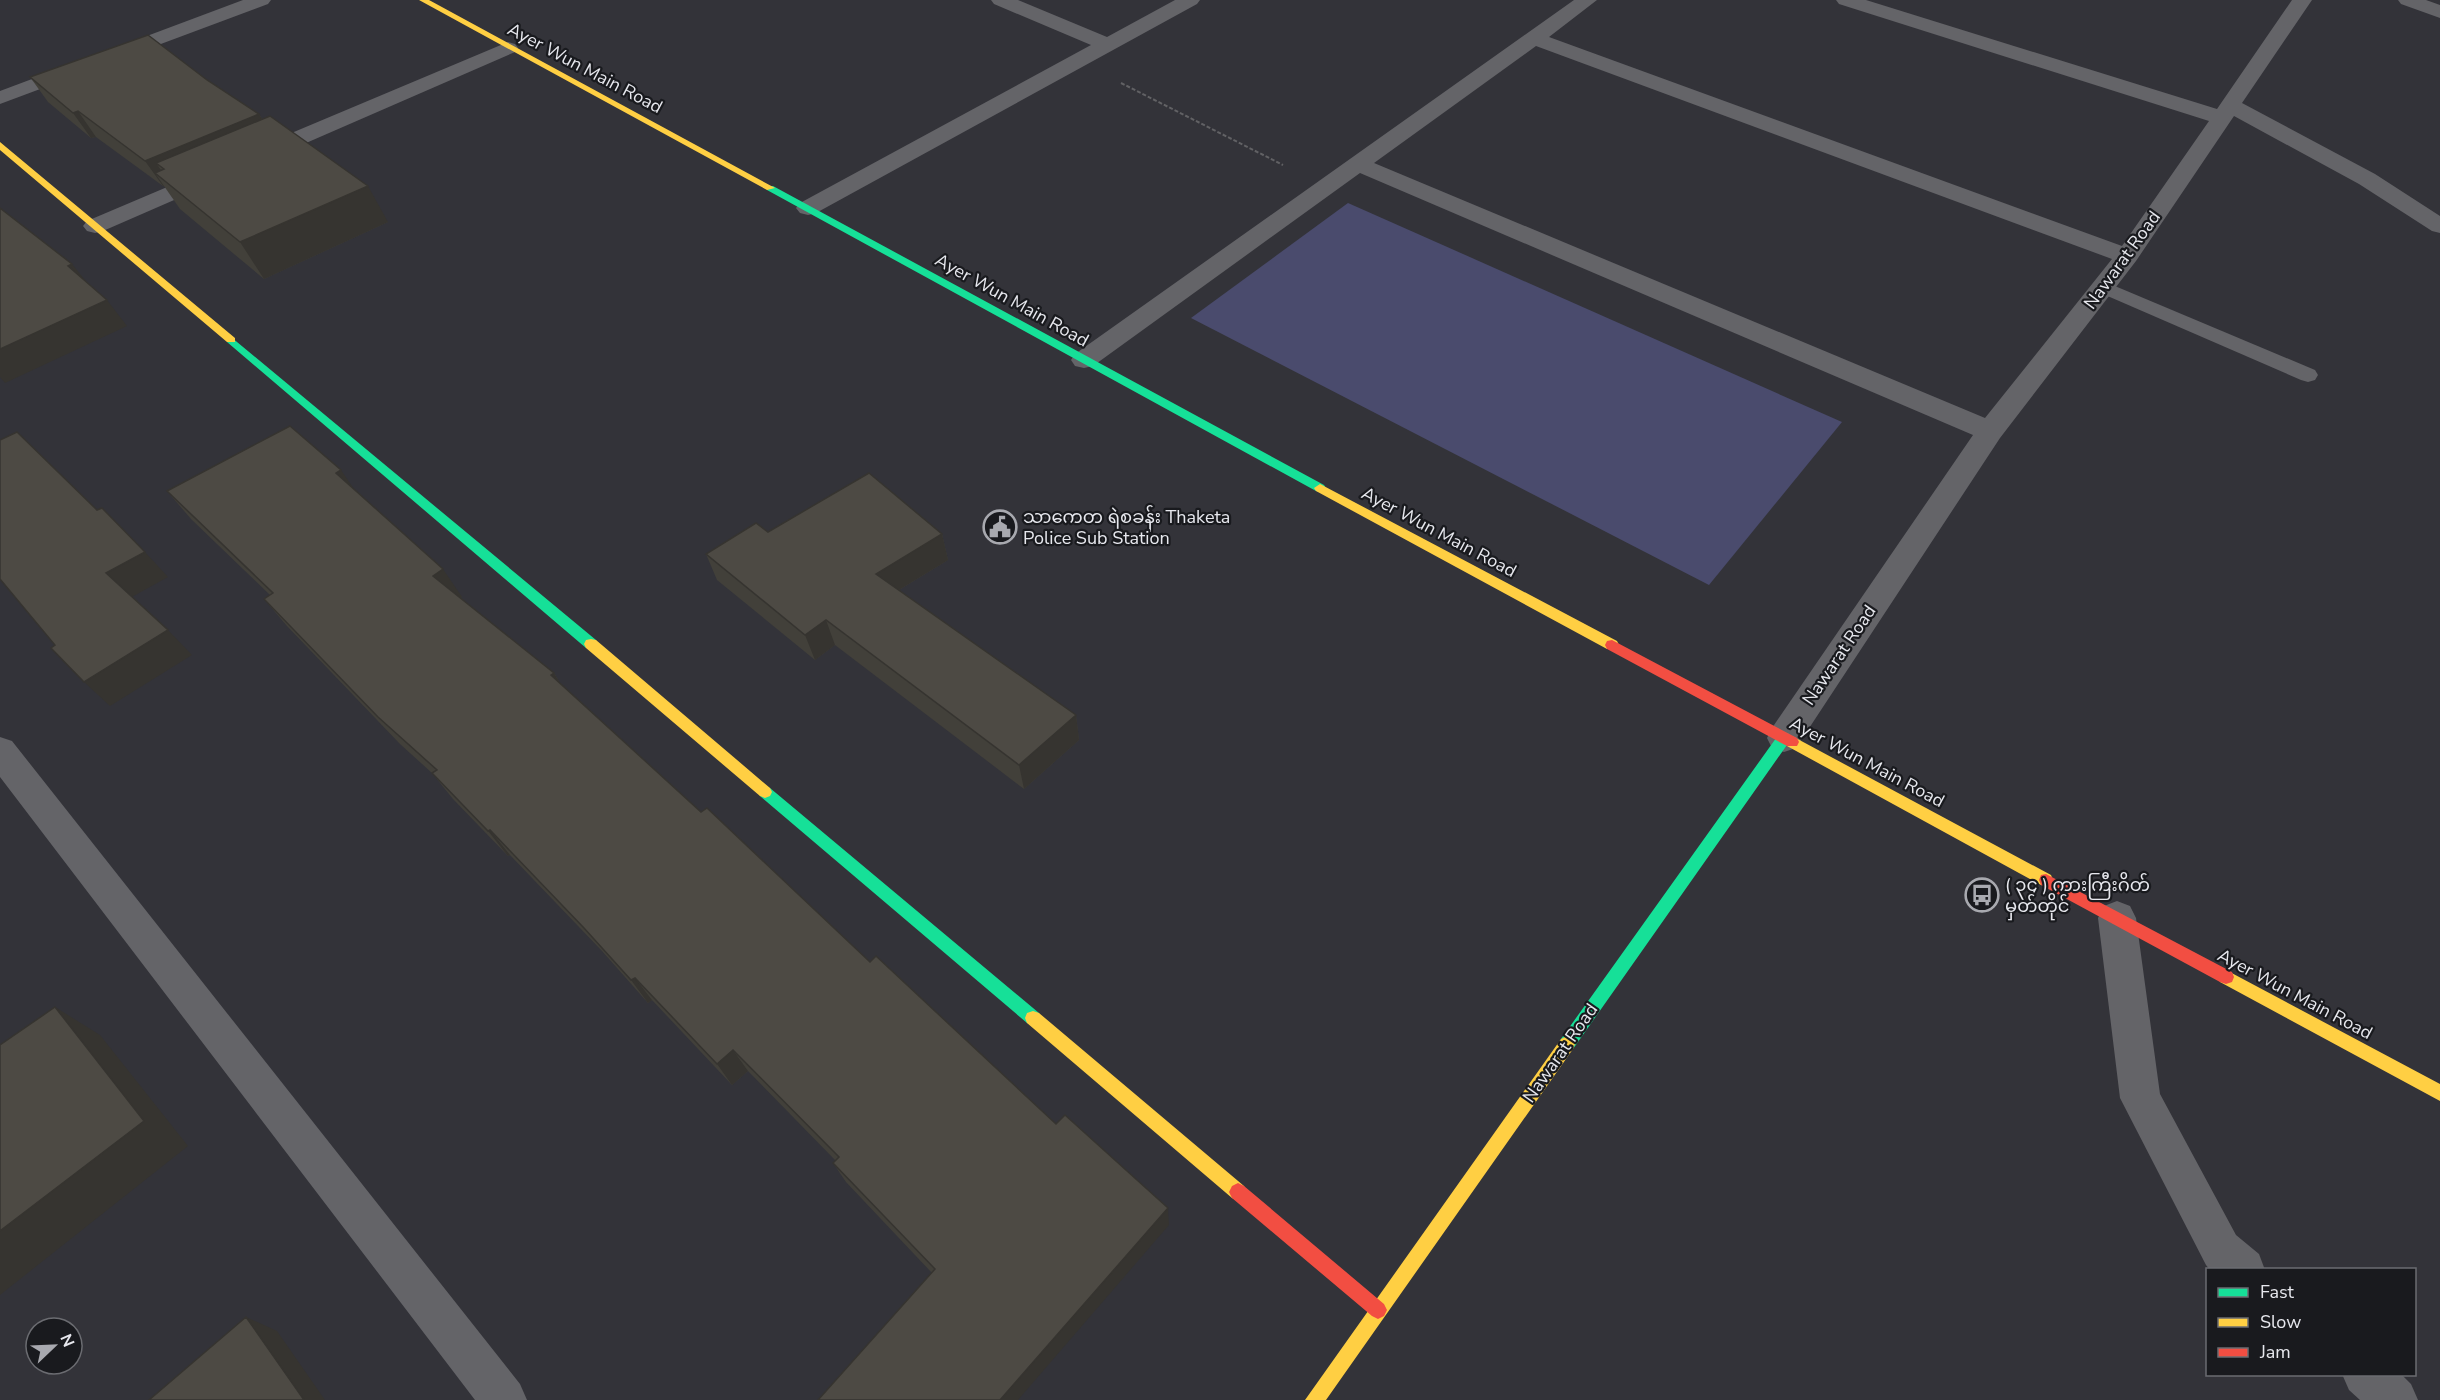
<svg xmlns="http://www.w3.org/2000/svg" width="2440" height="1400" font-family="'Nunito Sans','Noto Sans Myanmar',sans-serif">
<rect width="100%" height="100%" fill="#333339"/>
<path fill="#4a4b6d" d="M1348 203 1842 422 1709 585 1191 318Z"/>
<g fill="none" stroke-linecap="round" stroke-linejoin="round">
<path stroke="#616164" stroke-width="2" stroke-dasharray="4 2" stroke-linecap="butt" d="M1121 83 1283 165"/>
<path fill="#646468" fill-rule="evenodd" d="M2103 281 2315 370 2318 375 2315 380 2308 382 2301 380 2096 291 2093 287 2096 283Z"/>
<path fill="#646468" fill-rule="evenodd" d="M243 0H271L268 4 0 104V91Z
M991 0H1018L1107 37 1175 0H1200L1197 4 816 213 808 215 800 213 796 208 800 203 1091 45 994 4Z
M1574 0H1597L1549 37 2122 246 2209 121 1839 4 1836 0H1866L2217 109 2292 0H2312L2242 103 2375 174 2440 216V233L2432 231 2359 184 2234 116 2136 261 2000 438 1796 748 1784 752 1772 748 1767 738 1772 728 1973 435 1360 173 1093 366 1084 368 1075 366 1071 360 1075 354ZM1536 46 2112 259 1985 418 1374 163Z
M2398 0H2426L2440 5V18L2401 4Z
M508 42 515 44 518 48 515 52 267 160 259 162 251 160 248 155 251 150Z
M212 168 220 170 223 175 220 180 103 231 95 233 87 231 83 226 87 221Z
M0 737 12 741 520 1384 527 1400H475L0 777Z
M2117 901 2130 906 2136 918 2160 1094 2236 1235 2259 1254 2265 1270H2210L2206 1265 2120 1098 2098 918 2104 906Z
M2342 1374H2401L2411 1384 2418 1400H2360L2349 1390Z"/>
<path fill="#16e098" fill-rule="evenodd" d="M767 186H773L1324 485 1326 488 1320 492 1316 491 767 190Z
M231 337 596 640 598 644 596 648H586L227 342V338Z
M1784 732 1789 734 1791 738 1789 742 1573 1049 1567 1052 1561 1049 1559 1044 1561 1039 1779 734Z
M765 786 770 788 1039 1013 1041 1018 1039 1023 1033 1025 1027 1023 760 796 758 792 760 788Z"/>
<path fill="#ffcf43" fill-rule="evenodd" d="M419 0H429L775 188 767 190Z
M0 142 235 338V342H227L0 150Z
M1320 484 1617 641 1619 645 1617 649H1607L1316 491 1314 488Z
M591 639 596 640 770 788 772 792 770 796 765 798 760 796 586 648 584 644 586 640Z
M1792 736 2051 875 2053 880 2051 885 2046 886 2041 885 1787 746 1785 742 1787 738Z
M2226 970 2440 1084V1101L2220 982 2218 977 2220 972Z
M1033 1011 1039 1013 1244 1186 1247 1192 1244 1198 1238 1201 1232 1198 1027 1023 1025 1018 1027 1013Z
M1567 1036 1573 1039 1575 1044 1573 1049 1326 1400H1305L1561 1039Z"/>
<path fill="#f24e42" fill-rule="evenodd" d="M1612 640 1797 738 1799 742 1797 746H1787L1607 649 1605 645 1607 641Z
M2046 874 2232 972 2234 977 2232 982 2226 984 2220 982 2041 885 2039 880 2041 875Z
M1238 1183 1244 1186 1384 1304 1387 1310 1384 1316 1378 1319 1372 1316 1232 1198 1229 1192 1232 1186Z"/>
</g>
<path fill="#42403a" d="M30 77 207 80 259 114 262 119 388 222 264 279 180 209 164 186H163L96 137 91 138 48 102Z
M354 489 462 597 460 598 554 673 560 683 701 812 870 962 1056 1124 1169 1225 932 1273 846 1182 833 1163 836 1161 748 1071 732 1085 652 1000 648 1003 602 951 510 855 508 856 453 799 432 773 400 744 287 626 264 599 270 595 191 519 167 491Z
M942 534 948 560 899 590 1076 715 1079 740 1024 789 835 645 815 660 717 580 706 554Z"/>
<path fill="#363430" d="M78 111 96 137 91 138 73 113Z
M259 114 274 139 164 169 156 163 170 183 155 173 164 186H163L145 161Z
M368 186 388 222 264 279 240 242Z
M72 264 93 290 68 266Z
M107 300 127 326 5 383 0 377V349Z
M341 470 360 498 336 473Z
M942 534 948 560 884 599 876 574Z
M145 552 168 577 130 598 106 573Z
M443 569 462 597 451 603 433 576Z
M826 620 835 645 815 660 805 635Z
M168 630 192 655 110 706 84 682Z
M554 673 570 700 551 675Z
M1076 715 1079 740 1024 789 1019 765Z
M490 830 510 855 508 856 488 831Z
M635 978 652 1000 648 1003 631 980Z
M55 1007 100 1035 188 1146 0 1295V1231Z
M733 1050 748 1071 732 1085 717 1064Z
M1168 1208 1169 1225 1018 1400H1000Z
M246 1317 277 1331 325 1400H304Z"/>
<path fill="#4d4a44" stroke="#363430" stroke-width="1.5" d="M148 35 207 80 259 114 145 161 78 111 73 113 30 77Z
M270 116 368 186 240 242 155 173 164 169 156 163Z
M0 208 72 264 68 266 107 300 0 349Z
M290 426 341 470 336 473 443 569 433 576 554 673 551 675 701 812 707 808 870 962 876 956 1056 1124 1065 1115 1168 1208 1000 1400H818L935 1269 833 1163 839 1157 733 1050 717 1064 635 978 631 980 584 928 490 830 488 831 432 773 437 770 378 717 264 599 273 593 167 491Z
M17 432 97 510 102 508 145 552 106 573 168 630 84 682 51 648 55 645 0 579V440Z
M869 473 942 534 876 574 1076 715 1019 765 826 620 805 635 706 554 756 523 768 532Z
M55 1007 144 1121 0 1231V1045Z
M246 1317 304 1400H149Z"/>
<defs>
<g id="civic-ring" transform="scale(1.725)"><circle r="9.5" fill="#191a1e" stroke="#a8a9af" stroke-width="1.5"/><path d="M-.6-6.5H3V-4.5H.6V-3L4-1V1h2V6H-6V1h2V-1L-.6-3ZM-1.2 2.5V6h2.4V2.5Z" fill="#a8a9af"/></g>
<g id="bus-ring" transform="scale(1.725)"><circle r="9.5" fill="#191a1e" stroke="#a8a9af" stroke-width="1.5"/><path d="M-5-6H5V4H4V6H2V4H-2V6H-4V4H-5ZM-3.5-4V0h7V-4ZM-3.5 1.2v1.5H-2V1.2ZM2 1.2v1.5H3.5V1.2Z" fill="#a8a9af"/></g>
</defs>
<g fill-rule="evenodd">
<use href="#civic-ring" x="1000" y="527"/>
<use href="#bus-ring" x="1982" y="895"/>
</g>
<g text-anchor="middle" stroke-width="4.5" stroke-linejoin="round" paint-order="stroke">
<g font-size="18" fill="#e7e8ee" stroke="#191a1e">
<text transform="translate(585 68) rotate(28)" y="6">Ayer Wun Main Road</text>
<text transform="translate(2122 260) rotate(-54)" y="6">Nawarat Road</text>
<text transform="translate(1012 300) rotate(29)" y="6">Ayer Wun Main Road</text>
<text transform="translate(1439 532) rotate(28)" y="6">Ayer Wun Main Road</text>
<text transform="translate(1839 655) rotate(-56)" y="6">Nawarat Road</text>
<text transform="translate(1867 762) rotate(28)" y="6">Ayer Wun Main Road</text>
<text transform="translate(2295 994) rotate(28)" y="6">Ayer Wun Main Road</text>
<text transform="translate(1560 1053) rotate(-55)" y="6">Nawarat Road</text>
</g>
<g font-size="18" fill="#e7e8ee" stroke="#191a1e" text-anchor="start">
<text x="1023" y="523">သာကေတ ရဲစခန်း Thaketa<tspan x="1023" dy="21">Police Sub Station</tspan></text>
<text x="2005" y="891">( ၃၄ ) ကားကြီးဂိတ်<tspan x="2005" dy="21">မှတ်တိုင်</tspan></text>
</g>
</g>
<rect x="2206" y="1268" width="210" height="108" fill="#191a1e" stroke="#6b6c71" stroke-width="1.5"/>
<rect x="2218" y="1288" width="30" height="9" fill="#16e098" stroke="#6b6c71" stroke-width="1.5"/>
<text x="2260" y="1298" font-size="18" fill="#e7e8ee">Fast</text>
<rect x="2218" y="1318" width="30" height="9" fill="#ffcf43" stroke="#6b6c71" stroke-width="1.5"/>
<text x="2260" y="1328" font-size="18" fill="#e7e8ee">Slow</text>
<rect x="2218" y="1348" width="30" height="9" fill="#f24e42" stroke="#6b6c71" stroke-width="1.5"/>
<text x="2260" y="1358" font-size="18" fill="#e7e8ee">Jam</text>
<g transform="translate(54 1346) rotate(67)"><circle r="28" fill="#191a1e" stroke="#6b6c71" stroke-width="1.5"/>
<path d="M0-4.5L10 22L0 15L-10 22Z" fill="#a8a9af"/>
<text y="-9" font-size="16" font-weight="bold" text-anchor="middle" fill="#e7e8ee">N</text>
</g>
</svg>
